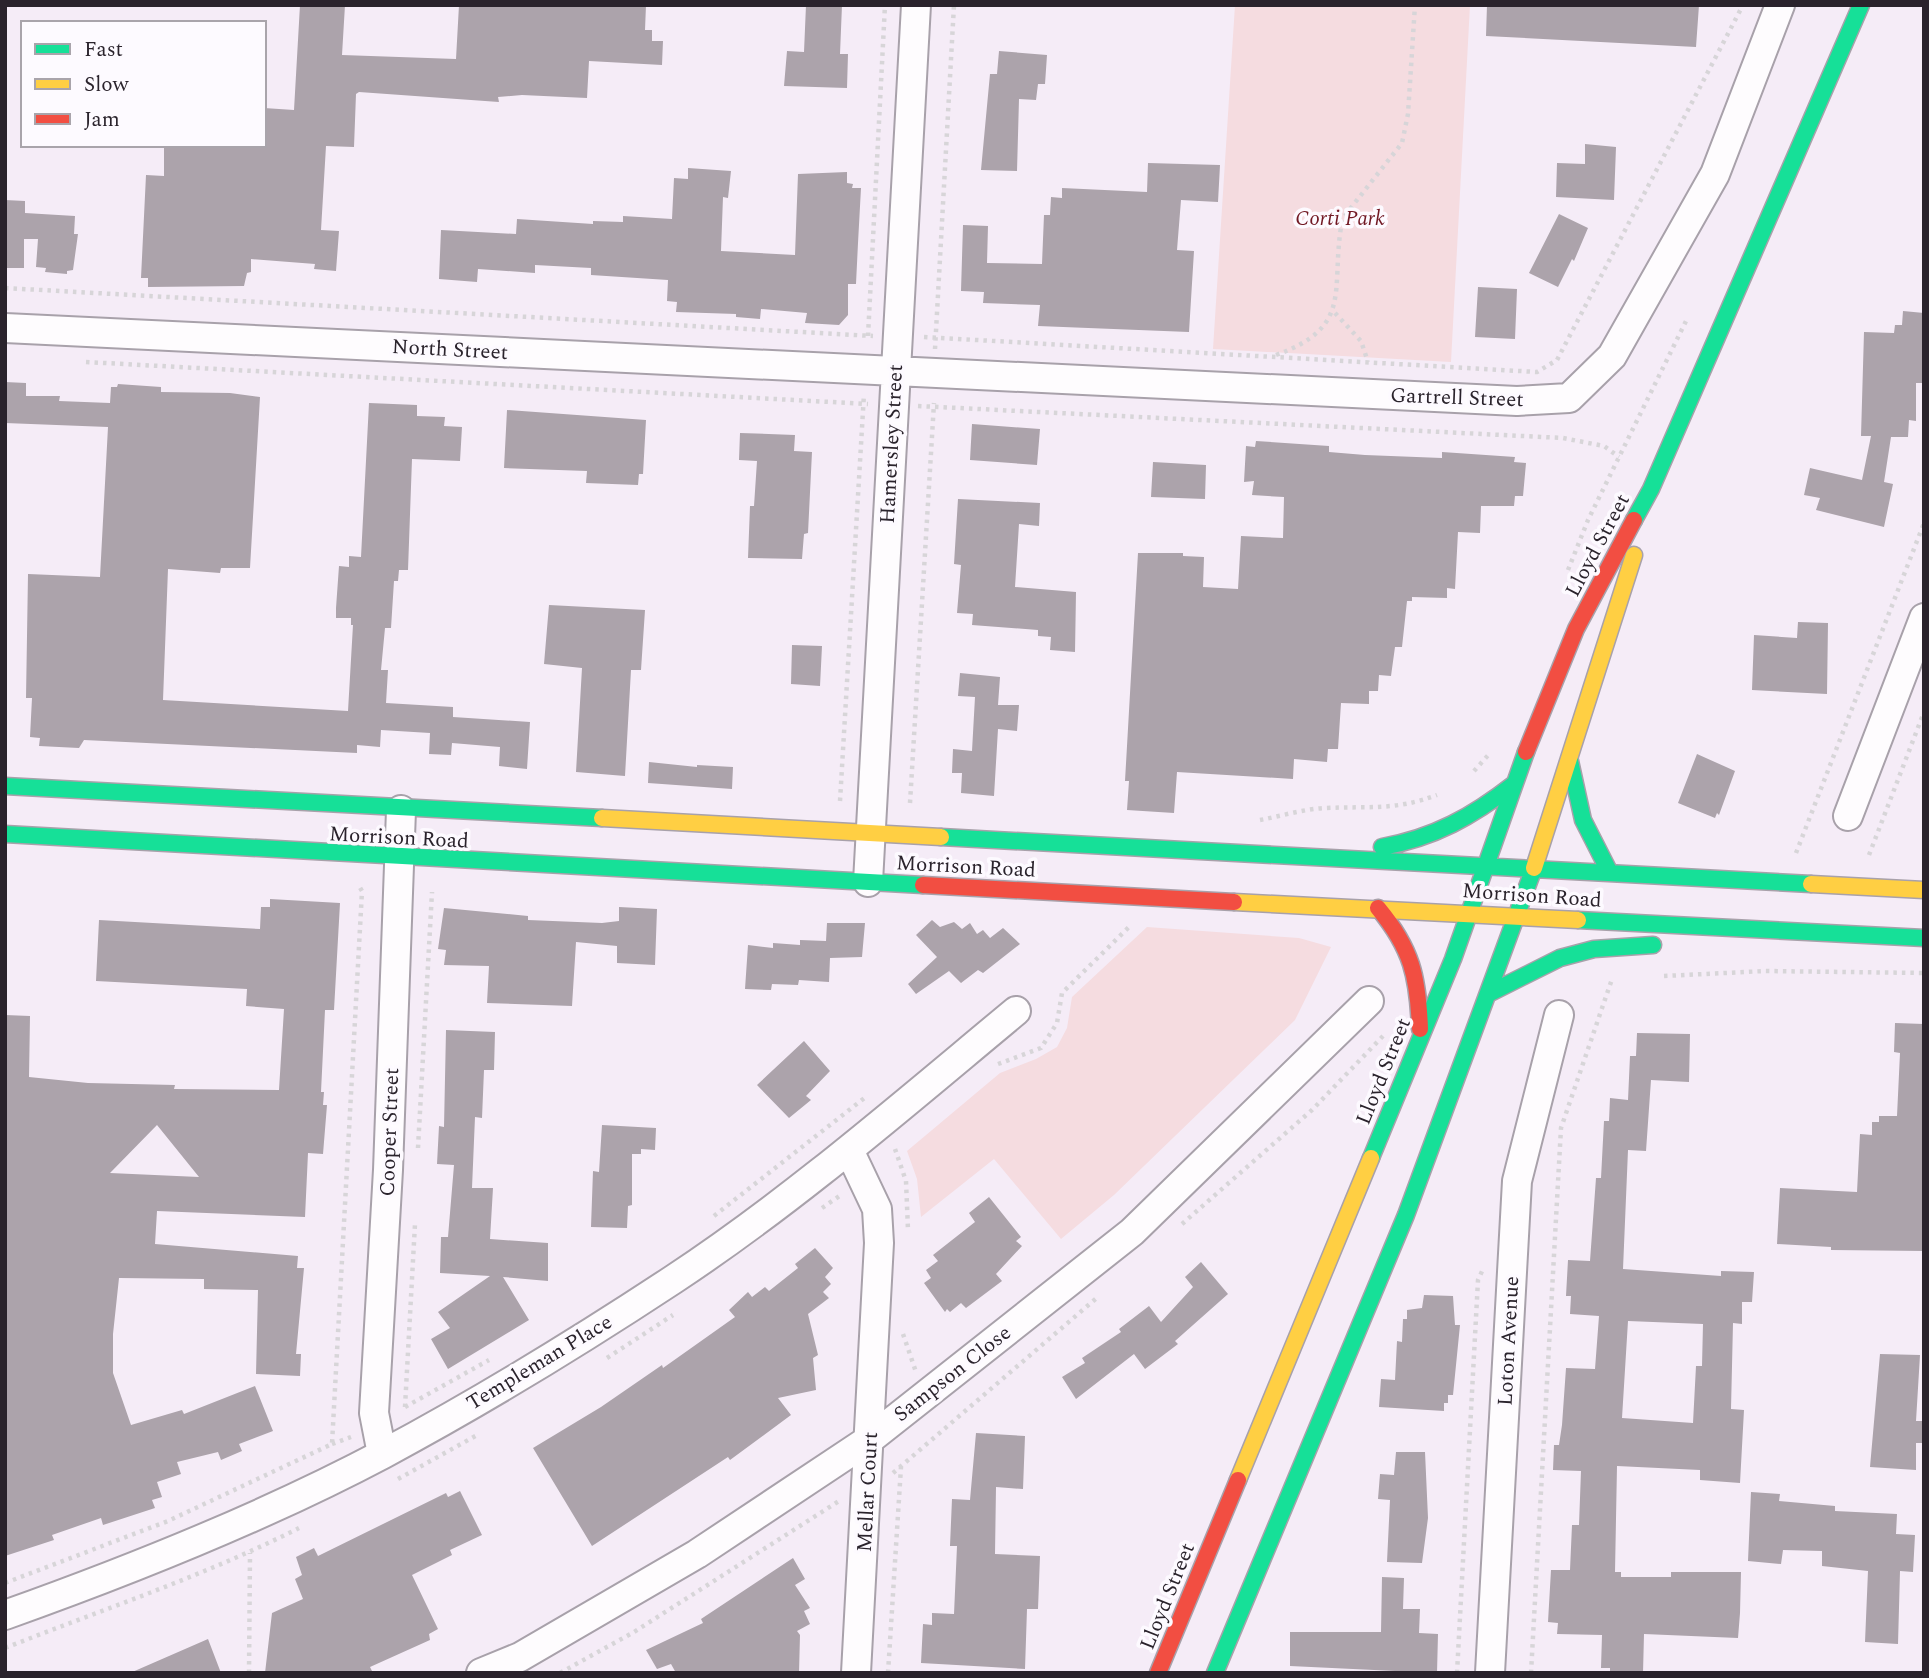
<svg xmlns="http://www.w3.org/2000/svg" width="1929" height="1678" font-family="Spectral,serif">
<rect width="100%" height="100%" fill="#f5ecf7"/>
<path fill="#f5dce0" d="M1235 5H1470L1451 362 1213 349Z
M1147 927 1299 938 1331 947 1295 1020 1114 1195 1061 1239 994 1159 921 1217 917 1179 907 1151 1000 1073 1036 1059 1057 1047 1067 1028 1072 997Z"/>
<path fill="#aca3ab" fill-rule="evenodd" d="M300 5H345L342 55 456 59 459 5H646L645 30H652V41H663L662 65 589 61 587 98 522 95 498 97 499 102 359 92 356 94 354 147 326 146 321 230 339 231 336 271 314 269 315 264 251 259V272L247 273 244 286 148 287V278H141L146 175 164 176V145H264V108L294 110Z
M806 5H842L840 54H848L847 88 784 86 787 51 804 52Z
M1487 5H1699L1696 47 1486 36Z
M999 51 1047 55 1045 84H1038L1036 100 1019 99 1017 171 981 170 990 74H997Z
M1585 144 1616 147 1614 200 1556 197 1557 163 1585 164Z
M1148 163 1220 165 1218 202 1181 200 1177 250 1194 251 1189 332 1038 326 1040 305 983 303 984 292 961 291 963 225 988 226 987 263 1042 264 1044 215H1050L1051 197 1062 198V188L1147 192Z
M688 168 731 171 728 198 723 197 721 251 795 255 798 174 847 172V183L853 184 852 188H861L858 243 856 284H848V315L839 325 805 323 807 313 761 309 760 319 736 317V314L676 312 677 302 667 301 668 280 591 275V268L535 265V273L478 269 477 282 439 279 441 230 516 234 517 219 593 224V221L623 222V216L672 219 674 178 688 179Z
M5 200 25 201V213L75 216 74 234H78L73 270 67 271V274L45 272 46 268 36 267 38 239H24V268H5Z
M1559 214 1588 228 1574 261 1572 259 1558 287 1529 273Z
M1478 287 1517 289 1515 339 1475 337Z
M1903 311 1924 313V383H1916V421L1909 420 1908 437H1891L1884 482 1893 484 1884 527 1816 510 1820 498 1804 495 1810 468 1862 480 1871 436H1861L1864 332 1894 333 1895 325H1902Z
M5 382 26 383V396H60L59 401 110 403 111 387H117L118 384 161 387V392L230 393 260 397 250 568H221L220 573 168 569 163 700 348 711 353 625H351V618H336V608L339 566 349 567V556L361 557 369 403 417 405V416L445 417 444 426 462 427 460 461 412 459 408 570H399L398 581H394L391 628H385L381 670H388L386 703 453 707V717L530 722 527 769 499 766 500 747 452 743 451 755 429 754 430 733 381 730 380 747 357 745V753L84 740 79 748 39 746 40 738 30 737 32 698H26L28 574 100 577 108 427 5 423Z
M507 410 646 420 643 474H639L638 485 586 483 587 471 504 468Z
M972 424 1040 429 1037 465 970 460Z
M740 433 795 435 794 451 812 452 808 533 804 534 802 559 748 558 750 506H754L757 461 739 460Z
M1256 441 1329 446V452L1365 455 1442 458V452L1515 457 1514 462 1526 463 1523 496H1515L1514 506H1481L1480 533 1458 532 1455 589 1447 588V598L1412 597V601H1407L1402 647H1395L1391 676 1379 675 1378 691H1369V704L1341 703 1338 749H1328L1327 762 1294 759 1293 779 1177 772 1174 813 1127 810 1129 781H1125L1138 553H1183V556L1204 557 1203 587 1238 589 1241 536 1283 538 1284 497 1252 495 1254 481 1244 482 1246 446 1255 447Z
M1153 462 1206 465 1205 499 1151 497Z
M958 499 1040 503 1039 526 1019 524 1015 587 1076 592 1075 652 1050 650 1051 637 1038 636V630L972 625 973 614 957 613 961 565 954 564Z
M549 605 645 610 641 670H631L625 776 576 772 582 668 544 664Z
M1798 622 1828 623 1827 694 1752 690 1754 635 1797 638Z
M792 645 822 646 820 686 791 684Z
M960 673 1000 677 998 705H1019L1017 731 998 729 994 796 961 793 962 773H952L953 749 972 751 975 697 958 696Z
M1697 754 1735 771 1719 815 1717 813 1715 818 1678 803Z
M649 762 697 767V765L733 767 732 789 648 783Z
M270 899 340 903 334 1010H325L321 1092H324L323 1105H327L323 1154 308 1153 305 1217 157 1211 155 1244 298 1256 297 1268H304L296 1354H301L300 1376 256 1374 258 1290 204 1289V1279L119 1278 113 1334V1373L131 1425 182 1410 184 1414 255 1386 273 1431 239 1444 242 1451 221 1460 218 1452 177 1462 181 1474 157 1482 162 1497 152 1500 155 1508 103 1525 101 1518 52 1535 54 1540 5 1556V1015L30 1016 29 1077 88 1083 175 1085 174 1089 279 1090 284 1009 246 1006 247 989 96 981 99 920 260 929 261 907H270ZM157 1125 199 1177 110 1173Z
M619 907 657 909 655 965 617 963V946L576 942 572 1006 487 1003 489 966 444 965 446 950 438 949 444 908 528 916V920L602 923 619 921Z
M932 920 940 927 954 922 962 929 970 923 977 934 983 930 990 938 1003 928 1020 944 983 973 978 970 961 983 949 971 916 994 908 984 937 957 916 935Z
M827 923H865L862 957 830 958 829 982 799 980 798 985 772 984 771 990 745 989 748 945 773 948V943L800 945V940L826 941Z
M1895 1023 1924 1024V1251L1831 1250V1247L1777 1244 1780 1188 1857 1192 1860 1134 1872 1135V1122H1879V1116H1897L1900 1053 1894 1052Z
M446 1030 495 1032 494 1070H484L482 1118 475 1117 472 1188H493L490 1239 548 1243V1281L503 1277 529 1320 448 1369 431 1339 450 1328 438 1312 490 1276 440 1273 441 1237H448L454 1165 437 1164 439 1126 444 1127Z
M1637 1033 1690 1034 1689 1082 1651 1080 1646 1151 1628 1150 1623 1269 1721 1276V1271L1754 1272 1752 1302H1742V1324L1733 1323 1731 1409 1744 1410 1740 1483 1700 1480V1470L1617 1466 1615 1572H1621V1577H1671V1572H1741L1740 1613 1738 1638 1644 1634 1643 1673H1610V1668H1601L1602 1635 1557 1634 1558 1623 1548 1622 1551 1570H1570L1572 1525H1579L1581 1471 1553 1470 1554 1445H1559L1562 1425 1566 1368 1595 1369 1599 1316 1570 1314 1571 1296H1566L1568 1260 1590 1261 1596 1178H1601L1604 1121H1609L1610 1098 1628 1100 1630 1056H1636ZM1628 1321 1703 1324 1702 1366H1696L1693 1423 1622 1418Z
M804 1041 830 1071 806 1096 811 1100 789 1118 757 1085Z
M602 1125 656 1128 655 1150 641 1149V1154H632V1205L628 1206 627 1228 591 1227 593 1171 599 1172Z
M989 1197 1021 1237 1016 1241 1022 1246 996 1274 1002 1281 966 1308 961 1303 950 1312 947 1309 945 1312 924 1283 931 1278 926 1270 938 1261 933 1255 975 1222 969 1213Z
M815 1248 833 1268 825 1277 831 1284 823 1292 829 1298 808 1314 818 1355 813 1358 816 1390 778 1398 791 1415 730 1460 728 1457 592 1546 533 1448 601 1407 662 1365 663 1368 735 1317 729 1310 748 1292 752 1297 765 1287 769 1291 798 1268 795 1264Z
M1201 1262 1228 1294 1175 1341 1178 1344 1145 1369 1134 1354 1076 1399 1062 1377 1085 1363 1082 1358 1121 1332 1119 1329 1149 1306 1161 1322 1193 1287 1185 1277Z
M1424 1295 1453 1296 1455 1325H1460L1453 1395H1448V1403H1444V1411L1379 1407 1381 1379 1395 1380 1397 1341 1402 1342 1403 1319H1407V1310L1422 1308Z
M1880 1354 1920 1355 1916 1421H1924V1443H1916V1470L1870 1467Z
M976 1433 1025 1436 1023 1489 996 1487 995 1554 1040 1556 1038 1609H1027L1025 1669 921 1663 923 1624 932 1625V1613L954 1614 957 1546H950L952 1499 970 1500Z
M1396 1452H1425L1428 1518 1422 1563 1387 1562 1390 1500 1378 1499 1380 1474 1394 1475Z
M460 1491 482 1535 450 1550 452 1555 412 1575 438 1629 429 1634 430 1640 370 1667 373 1673H265L272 1613 303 1599 295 1579 302 1575 296 1557 314 1548 318 1556 446 1493 448 1497Z
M1751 1492 1780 1494 1779 1501 1835 1506V1511L1897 1514 1896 1534 1915 1535 1913 1572 1900 1571 1898 1644 1865 1642 1868 1571 1822 1566V1551L1783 1550 1781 1564 1748 1561Z
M793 1558 805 1579 795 1585 810 1608 804 1611 810 1624 797 1631 800 1635 799 1673H676L671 1664 657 1669 646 1650 703 1623 701 1619Z
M1382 1577 1404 1578 1403 1609H1420L1419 1633 1438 1634 1437 1673 1290 1666V1632H1381Z
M208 1639 221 1673H130Z"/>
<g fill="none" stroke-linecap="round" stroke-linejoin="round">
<g stroke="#a8a1aa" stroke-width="32">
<path id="street" d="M5 328 1517 401 1569 398 1612 356 1715 174 1780 5
M1848 816 1924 618
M868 882 916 5
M849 1150 877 1209 879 1243 856 1673
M382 1454 374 1413 388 1170 401 810
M5 1615C134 1569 262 1518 383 1454 482 1401 580 1341 674 1279 795 1199 905 1103 1016 1011
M481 1673 520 1657 697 1554 870 1439 1132 1232 1369 1001
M1490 1673 1517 1181 1559 1015"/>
</g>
<g stroke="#a8a1aa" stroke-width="19">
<path id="fast" d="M1634 520 1651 489 1861 5
M1570 761 1583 820 1610 873
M5 786 602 818
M5 834 923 885
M941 837 1811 884
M1382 847C1434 838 1473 816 1514 784
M1578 920 1924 938
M1490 993 1560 958 1594 949 1653 945
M1371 1158 1453 959 1526 752
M1215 1673 1406 1215 1534 868"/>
</g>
<g stroke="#a8a1aa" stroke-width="19">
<path id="slow" d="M602 818 941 837
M1534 868 1634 555
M1811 884 1924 890
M1234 902 1578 920
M1238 1480 1371 1158"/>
</g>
<g stroke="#a8a1aa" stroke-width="19">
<path id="jam" d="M1526 752 1576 629 1634 520
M923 885 1234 902
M1378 908C1412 949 1418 977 1420 1029
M1158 1673 1238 1480"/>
</g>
<path stroke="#d7d5d8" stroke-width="4.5" stroke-dasharray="3.5 5" stroke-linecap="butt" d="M5 288 873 336
M1335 313 1361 341 1368 362
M868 336 885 5
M924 337 1537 372 1557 360 1743 5
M935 349 954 5
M1276 355C1353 327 1331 292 1341 227L1346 214 1402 143 1408 114 1415 5
M86 362 868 404
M918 406 1563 438 1604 446 1619 457
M1568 570 1588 520 1687 319
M1474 771 1491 752
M840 801 864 394
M910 803 934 403
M1260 820C1281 816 1304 809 1325 808 1369 806 1394 811 1437 795
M1796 853 1924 523
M1869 855 1924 712
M1664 976 1765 971 1924 973
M998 1064 1041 1048 1057 1023 1062 993 1129 927
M418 1148 432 892
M895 1149 906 1181 908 1230
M822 1208 841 1195
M714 1216 867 1096
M1182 1224 1312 1110 1383 1036
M903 1334 916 1372
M607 1358 673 1315
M405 1407 415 1224
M405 1407 489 1360
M332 1444 351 1437
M893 1473 1099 1296
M398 1479 479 1434
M5 1583 168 1521 332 1444 362 891 359 886
M5 1648C104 1609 204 1576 299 1528
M249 1673 250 1553
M560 1673 634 1632 839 1501
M888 1673 901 1467
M1457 1673 1478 1280 1484 1267
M1531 1673 1561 1128 1612 979"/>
<use href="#street" stroke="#fefcfe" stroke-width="28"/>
<use href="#fast" stroke="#16e098" stroke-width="16"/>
<use href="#slow" stroke="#ffcf43" stroke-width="16"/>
<use href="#jam" stroke="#f24e42" stroke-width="16"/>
</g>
<g text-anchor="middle" stroke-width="7" stroke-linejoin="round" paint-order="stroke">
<g font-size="21" font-style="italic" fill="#711823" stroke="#fdfaff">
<text x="1340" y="225">Corti Park</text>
</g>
<g font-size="21" fill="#2a232c" stroke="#fdfaff">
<text transform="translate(450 349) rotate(3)" y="7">North Street</text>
<text transform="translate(1457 397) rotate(2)" y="7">Gartrell Street</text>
<text transform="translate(891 444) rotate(-87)" y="7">Hamersley Street</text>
<text transform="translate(1597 545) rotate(-62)" y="7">Lloyd Street</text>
<text transform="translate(399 837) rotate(3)" y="7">Morrison Road</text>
<text transform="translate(966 866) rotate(3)" y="7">Morrison Road</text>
<text transform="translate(1532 895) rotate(4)" y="7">Morrison Road</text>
<text transform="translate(1383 1071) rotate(-68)" y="7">Lloyd Street</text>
<text transform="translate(389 1132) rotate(-88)" y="7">Cooper Street</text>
<text transform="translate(1508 1341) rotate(-87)" y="7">Loton Avenue</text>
<text transform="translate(539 1362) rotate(-31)" y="7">Templeman Place</text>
<text transform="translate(952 1373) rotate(-38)" y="7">Sampson Close</text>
<text transform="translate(867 1492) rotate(-87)" y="7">Mellar Court</text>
<text transform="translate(1167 1596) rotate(-68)" y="7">Lloyd Street</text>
</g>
</g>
<rect width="1929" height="1678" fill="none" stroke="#2a232c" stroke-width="14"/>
<rect x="21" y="21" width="245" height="126" fill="#fdfaff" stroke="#a9a4ab" stroke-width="2"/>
<rect x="35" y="44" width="35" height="10" fill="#16e098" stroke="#a9a4ab" stroke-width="2"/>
<text x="84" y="56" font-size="21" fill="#2a232c">Fast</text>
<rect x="35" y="79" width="35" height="10" fill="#ffcf43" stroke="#a9a4ab" stroke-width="2"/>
<text x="84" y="91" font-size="21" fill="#2a232c">Slow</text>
<rect x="35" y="114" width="35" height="10" fill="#f24e42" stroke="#a9a4ab" stroke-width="2"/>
<text x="84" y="126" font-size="21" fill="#2a232c">Jam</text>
</svg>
